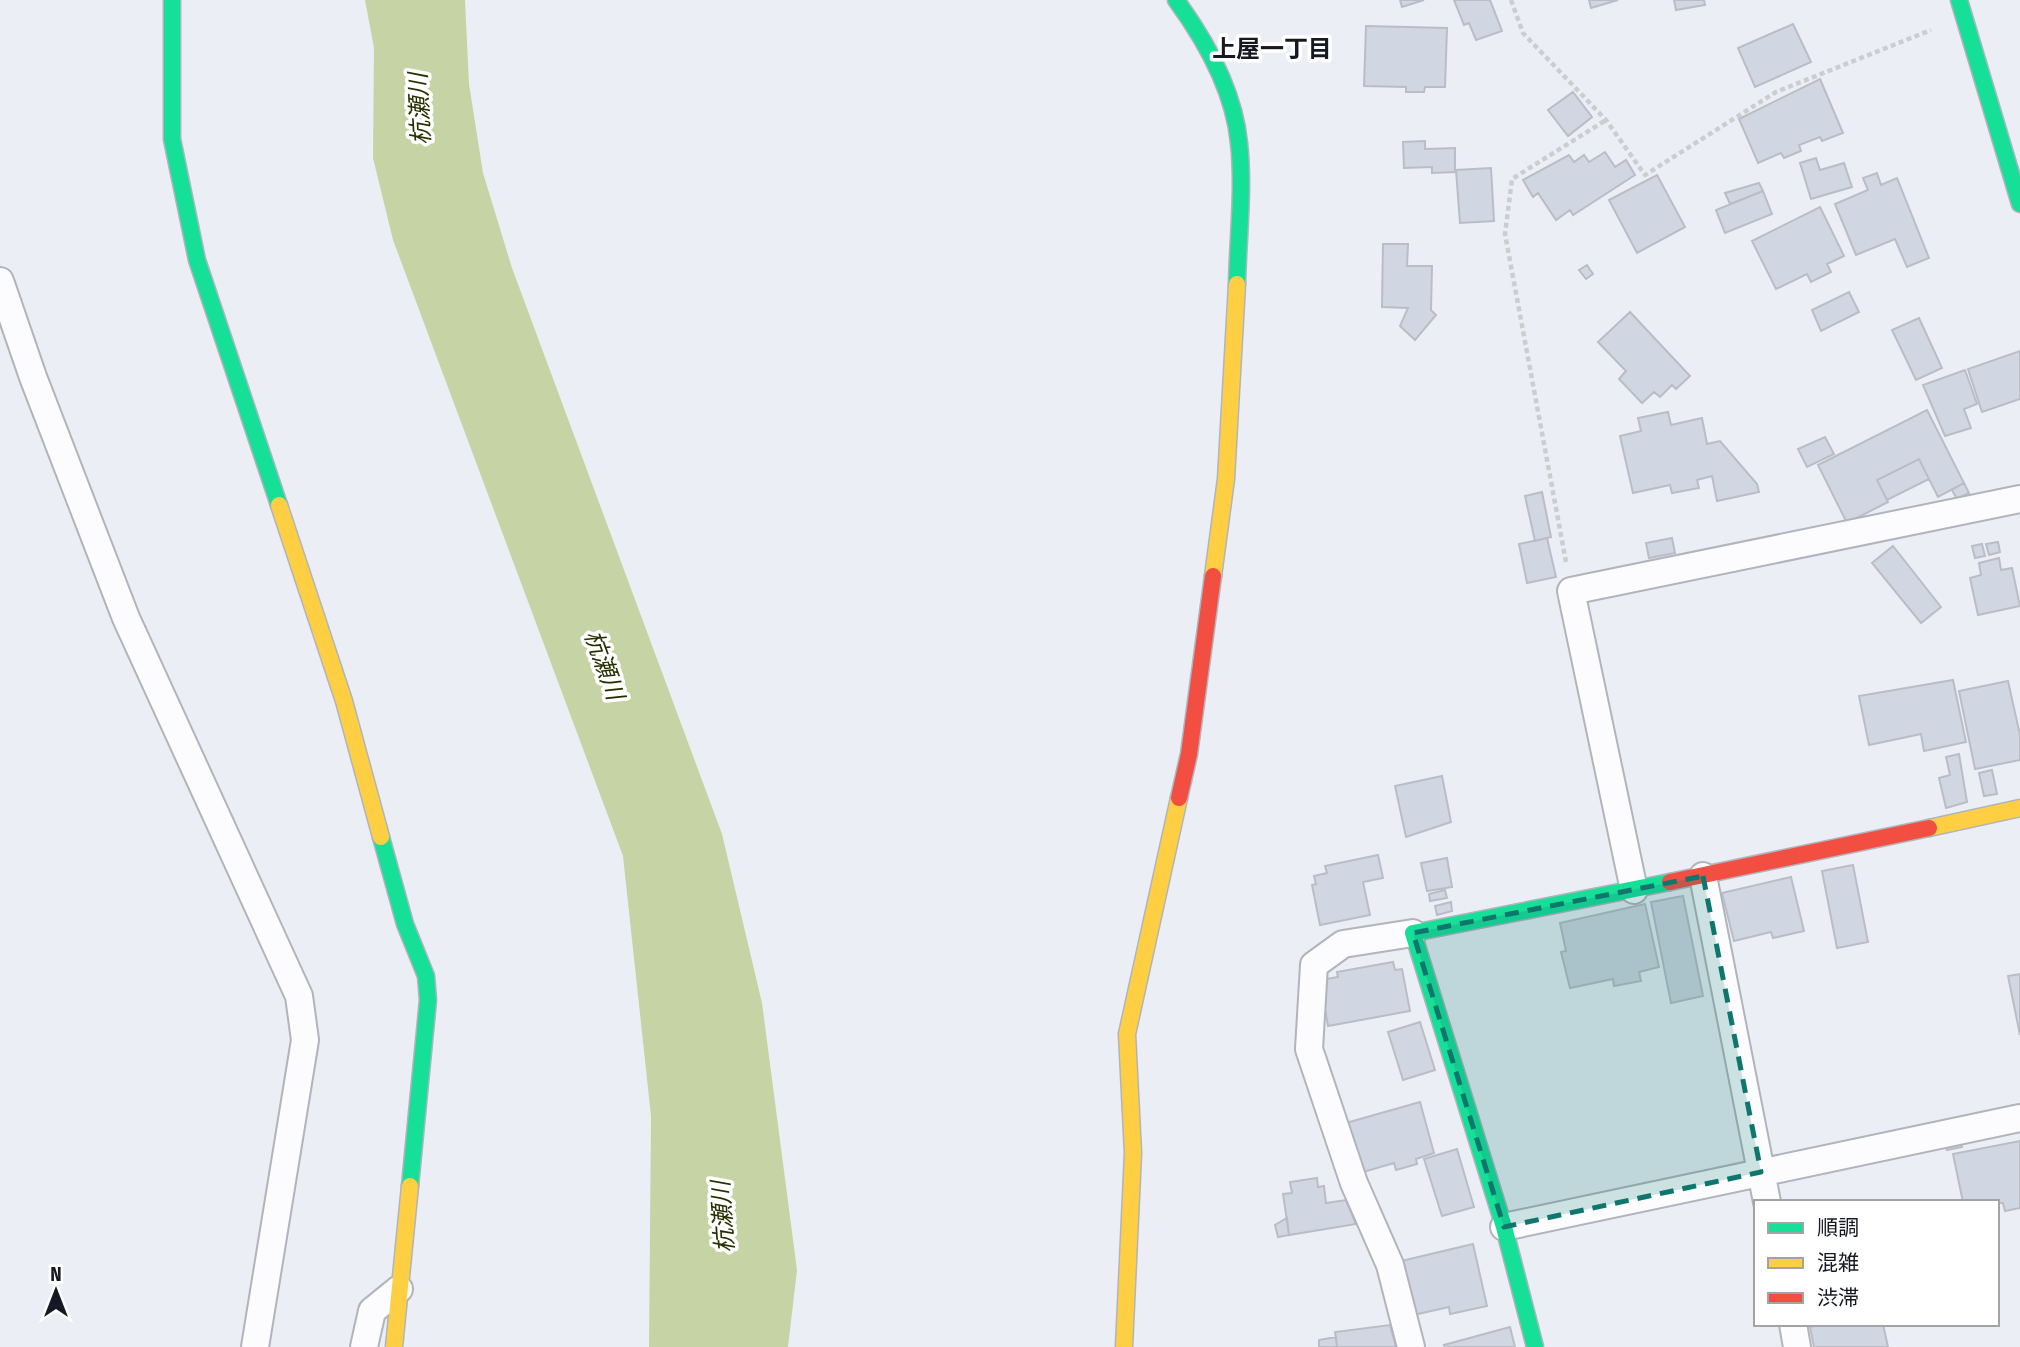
<svg xmlns="http://www.w3.org/2000/svg" width="2020" height="1347" font-family="'Fira Sans Condensed','Noto Sans JP',sans-serif">
<rect width="100%" height="100%" fill="#eceef5"/>
<path fill="#c6d3a5" d="M365 0H465L469 84 483 173 512 268 722 834 762 1003 797 1270 788 1347H649L651 1116 623 856 393 240 373 158 374 48Z"/>
<path fill="#d1d6e3" stroke="#babdc6" stroke-width="2" d="M1400 0H1424L1402 7Z
M1454 0H1490L1502 31 1476 40 1469 23 1464 25Z
M1589 0H1618L1591 8Z
M1674 0H1704L1705 5 1676 10Z
M1793 24 1811 62 1755 87 1738 48Z
M1366 26 1447 28 1445 87H1425L1424 92H1406V87L1364 86Z
M1820 79 1843 133 1822 141 1820 137 1799 145 1801 151 1784 158 1781 153 1758 163 1739 119Z
M1573 92 1592 117 1568 136 1548 110Z
M1425 141V149L1455 148V172L1432 173V167L1404 168 1403 142Z
M1605 152 1615 167 1626 160 1635 175 1573 215 1570 210 1556 220 1538 193 1533 197 1523 180 1569 155 1574 162 1584 155 1589 162Z
M1816 158 1820 170 1844 163 1852 187 1811 199 1800 163Z
M1491 168 1494 221 1460 223 1456 170Z
M1877 173 1881 185 1897 178 1929 258 1907 267 1895 239 1856 255 1835 204 1868 190 1863 178Z
M1657 175 1685 227 1637 253 1609 200Z
M1759 183 1763 191 1730 204 1725 193Z
M1763 191 1772 214 1725 233 1716 210Z
M1820 207 1844 256 1827 264 1831 272 1811 282 1807 274 1776 289 1752 241Z
M1383 244H1408L1407 266H1432L1431 310 1436 315 1415 340 1400 326 1408 308 1382 307Z
M1587 265 1593 274 1586 279 1579 270Z
M1849 292 1859 312 1821 331 1812 310Z
M1630 312 1690 376 1676 389 1672 385 1660 397 1654 392 1642 403 1619 379 1626 371 1598 342Z
M1919 318 1942 368 1916 380 1892 330Z
M2020 351V399L1982 412 1968 369Z
M1965 370 1977 404 1964 409 1971 428 1945 436 1923 385Z
M1927 410 1964 483 1938 497 1919 459 1877 480 1888 502 1847 523 1818 465Z
M1668 412 1671 425 1702 418 1707 444 1720 441 1757 484 1759 492 1717 501 1712 476 1697 480 1699 488 1672 493 1670 485 1633 493 1620 436 1641 431 1638 418Z
M1825 437 1834 454 1807 467 1798 449Z
M1919 459 1929 479 1887 500 1877 480Z
M1964 483 1969 493 1957 499 1952 490Z
M1542 492 1551 537 1535 541 1525 496Z
M1547 538 1556 577 1527 583 1519 544Z
M1672 538 1675 553 1649 558 1646 543Z
M1998 542 2000 552 1989 555 1986 544Z
M1982 544 1985 556 1975 558 1972 546Z
M1893 546 1941 607 1921 623 1872 563Z
M1999 558 2001 570 2012 568 2020 606 1978 615 1970 578 1981 575 1979 563Z
M1953 680 1966 742 1924 751 1921 734 1869 745 1859 696Z
M2008 681 2020 735V760L1975 769 1959 691Z
M1959 754 1967 802 1946 808 1939 778 1950 775 1946 757Z
M1992 770 1997 794 1984 796 1979 773Z
M1442 776 1451 822 1406 837 1395 786Z
M1378 855 1383 878 1363 882 1370 915 1320 925 1312 885 1316 884 1314 876 1327 873 1325 866Z
M1447 858 1452 887 1427 891 1421 863Z
M1853 865 1868 942 1837 948 1822 871Z
M1791 877 1804 931 1773 938 1771 932 1734 941 1722 893Z
M1445 890 1447 898 1430 901 1429 894Z
M1683 896 1703 996 1671 1003 1651 902Z
M1451 902 1452 911 1437 915 1435 906Z
M1645 904 1659 967 1639 972 1641 981 1614 986 1613 979 1570 988 1561 952 1566 951 1560 923Z
M1393 962 1395 970 1402 969 1410 1011 1328 1026 1320 980 1338 977 1337 972Z
M2020 974V1035L2008 976Z
M1420 1022 1435 1070 1403 1080 1388 1032Z
M1420 1102 1434 1153 1416 1159 1417 1164 1396 1170 1394 1163 1360 1173 1346 1123Z
M1961 1140 1962 1147 1947 1150 1945 1143Z
M2020 1141V1208L2005 1211 2003 1203 1963 1202 1953 1154Z
M1457 1149 1474 1207 1442 1216 1424 1159Z
M1317 1178 1318 1187 1324 1186 1326 1203 1346 1200 1356 1224 1289 1235 1283 1194 1292 1193 1290 1182Z
M1287 1218 1289 1235 1278 1237 1275 1225Z
M1473 1244 1487 1306 1450 1314 1449 1307 1409 1316 1397 1262Z
M1823 1324H1883L1888 1347H1814L1810 1327Z
M1390 1325 1396 1347H1337L1335 1332Z
M1510 1327 1515 1347H1445L1444 1345Z
M1336 1337 1337 1347H1319V1340Z"/>
<g fill="none" stroke-linecap="round" stroke-linejoin="round">
<g stroke="#b1b4bc" stroke-width="30">
<path id="street" d="M0 281 33 377 126 618 299 996 305 1040 255 1347
M1703 876 1767 1202
M1634 890 1571 591 2020 499
M1504 1227 2020 1118
M1793 1324 1797 1347
M364 1347 372 1311 399 1289
M1411 1347 1390 1265 1354 1183 1309 1049 1314 965 1343 944 1413 933"/>
</g>
<g stroke="#b1b4bc" stroke-width="19">
<path id="fast" d="M172 0V139L197 260 279 505
M1176 0C1206 41 1234 91 1239 143 1244 188 1238 238 1237 284
M1959 0 2020 204
M381 837 405 924 426 976 428 1000 410 1186
M1535 1347 1504 1227 1413 933 1670 882"/>
</g>
<g stroke="#b1b4bc" stroke-width="19">
<path id="slow" d="M279 505 344 701 381 837
M1213 576 1226 479 1237 284
M1929 828 2020 808
M394 1347 410 1186
M1124 1347 1133 1153 1127 1034 1179 798"/>
</g>
<g stroke="#b1b4bc" stroke-width="19">
<path id="jam" d="M1179 798 1189 754 1213 576
M1670 882 1929 828"/>
</g>
<path stroke="#cbcdcf" stroke-width="4.5" stroke-dasharray="5 3.5" stroke-linecap="butt" d="M1511 0 1523 33 1606 120 1645 175 1776 92 1931 30
M1566 562 1505 234 1512 179 1606 120"/>
<use href="#street" stroke="#fcfcfe" stroke-width="26"/>
<use href="#fast" stroke="#16e098" stroke-width="16"/>
<use href="#slow" stroke="#ffcf43" stroke-width="16"/>
<use href="#jam" stroke="#f24e42" stroke-width="16"/>
</g>
<path fill="#0f766e" fill-opacity="0.2" stroke="#0f766e" stroke-width="5" stroke-dasharray="14 9" stroke-linejoin="round" d="M1703 876 1761 1172 1504 1227 1413 933Z"/>
<g text-anchor="middle" stroke-width="7" stroke-linejoin="round" paint-order="stroke">
<g font-size="24" font-weight="bold" fill="#161924" stroke="#fff">
<text x="1272" y="57">上屋一丁目</text>
</g>
<g font-size="24" font-style="italic" fill="#273100" stroke="#fff">
<text transform="translate(420 109) rotate(-93)" y="8">杭瀬川</text>
<text transform="translate(604 665) rotate(70)" y="8">杭瀬川</text>
<text transform="translate(723 1217) rotate(-94)" y="8">杭瀬川</text>
</g>
</g>
<rect x="1754" y="1200" width="245" height="126" fill="#ffffff" stroke="#a2a3a7" stroke-width="2"/>
<rect x="1768" y="1223" width="35" height="10" fill="#16e098" stroke="#a2a3a7" stroke-width="2"/>
<text x="1817" y="1235" font-size="21" fill="#161924">順調</text>
<rect x="1768" y="1258" width="35" height="10" fill="#ffcf43" stroke="#a2a3a7" stroke-width="2"/>
<text x="1817" y="1270" font-size="21" fill="#161924">混雑</text>
<rect x="1768" y="1293" width="35" height="10" fill="#f24e42" stroke="#a2a3a7" stroke-width="2"/>
<text x="1817" y="1305" font-size="21" fill="#161924">渋滞</text>
<g transform="translate(56 1291)" stroke="#ffffff" stroke-width="5" paint-order="stroke">
<path d="M0-5L12 26L0 18L-12 26Z" fill="#161924"/>
<text y="-10" font-size="19" font-weight="bold" text-anchor="middle" fill="#161924">N</text>
</g>
</svg>
